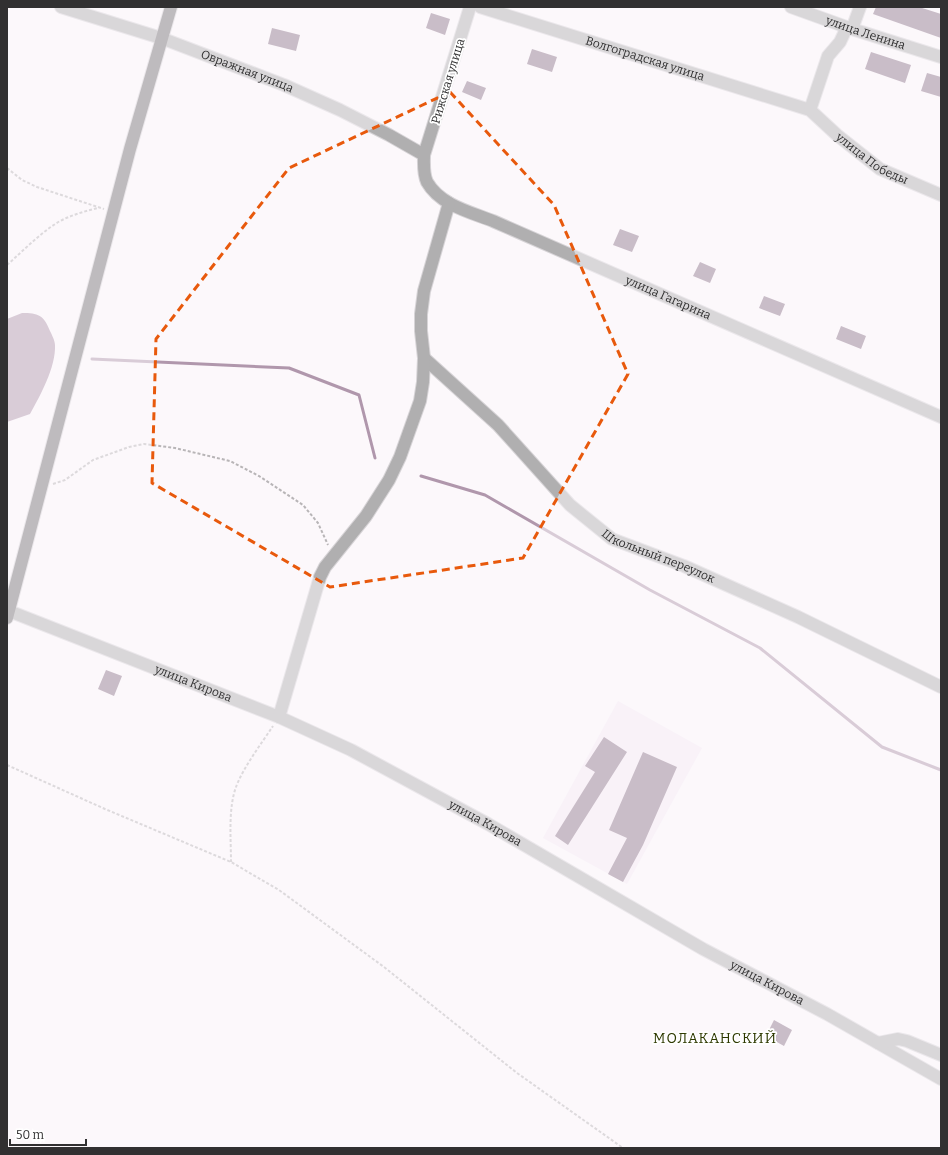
<svg xmlns="http://www.w3.org/2000/svg" width="948" height="1155" font-family="Bitter,serif">
<rect width="100%" height="100%" fill="#fcf8fb"/>
<path fill="#f5ebf4" d="M618 701 702 748 627 884 543 838Z"/>
<path fill="#b097ac" d="M22 313C38 313 44 315 50 331 52 335 55 341 55 345 56 367 40 396 30 414L7 422V319Z"/>
<g fill="none" stroke-linecap="round" stroke-linejoin="round">
<path stroke="#b097ac" stroke-width="3" d="M92 359 289 368 359 395 375 458
M421 476 485 495 650 590 760 648 882 747 941 770"/>
</g>
<path fill="#8d7589" d="M876 7H919L941 14V38L873 14Z
M431 13 450 19 445 35 426 28Z
M272 28 300 35 296 51 268 44Z
M532 49 557 57 552 72 527 64Z
M871 52 911 65 905 83 865 69Z
M927 73 941 77V97L921 91Z
M467 81 486 88 481 100 462 92Z
M620 229 639 236 632 252 613 245Z
M700 262 716 269 710 283 693 276Z
M764 296 785 304 780 316 759 308Z
M841 326 866 336 861 349 836 339Z
M106 670 122 676 114 696 98 689Z
M604 737 627 752 568 845 555 836 595 772 585 766Z
M643 752 677 767 643 845 623 882 608 874 627 838 609 830Z
M774 1020 792 1030 784 1046 766 1036Z"/>
<g fill="none" stroke-linecap="round" stroke-linejoin="round">
<g stroke="#d7d4d7" stroke-width="14">
<g id="minor">
<path id="s1" d="M61 7 161 38 284 85 340 110 389 135 424 155"/>
<path id="s2" d="M470 7 424 155C424 163 423 174 427 182 440 205 470 212 493 221L941 417"/>
<path id="s3" d="M480 7 810 110 837 135 880 169 941 195"/>
<path id="s4" d="M791 7 852 29 941 57"/>
<path d="M852 29 860 7"/>
<path d="M810 110 828 56 840 42 847 27"/>
<path id="s5" d="M424 358 498 425 570 505 612 539 684 566 798 617 941 687"/>
<path id="s6" d="M9 611 279 717 351 750 488 824 703 949 827 1014 941 1079"/>
<path d="M279 717 320 577 325 567 366 516 389 480 400 457 420 401 423 382 424 358 421 331V314L424 291 449 203"/>
<path d="M878 1043 898 1039 907 1041 941 1055"/>
</g>
</g>
<g stroke="#d7d4d7" stroke-width="14">
<path id="major" d="M7 618 130 149 171 7"/>
</g>
<path stroke="#b8b5b7" stroke-width="2" stroke-dasharray="3 2" stroke-linecap="butt" d="M7 168 22 180 37 187 104 209
M7 265C24 250 40 233 60 221 72 215 85 211 98 208
M53 484 65 480 93 460 129 447 144 444 175 448 230 461 259 476 303 505 318 523 328 545
M7 765 105 809 231 862 279 890 384 967 517 1073 623 1148
M231 862C231 839 228 809 236 787 243 768 261 744 273 726"/>
<use href="#minor" stroke="#b0afb0" stroke-width="12"/>
<use href="#major" stroke="#747173" stroke-width="12"/>
</g>
<path d="M0 0H948V1155H0ZM450 92 554 205 628 374 523 558 330 587 152 483 156 339 289 168Z" fill="#fcf8fb" fill-opacity=".55" fill-rule="evenodd"/>
<path fill="none" stroke="#e8590c" stroke-width="3" stroke-dasharray="8 5" stroke-linejoin="round" d="M450 92 554 205 628 374 523 558 330 587 152 483 156 339 289 168Z"/>
<g text-anchor="middle" stroke-width="3.5" stroke-linejoin="round" paint-order="stroke">
<g font-size="12" fill="#313031" stroke="#fff">
<text dy="4" stroke="none"><textPath href="#s4" startOffset="79">улица Ленина</textPath></text>
<text dy="4" stroke="none"><textPath href="#s3" startOffset="173">Волгоградская улица</textPath></text>
<text dy="4" stroke="none"><textPath href="#s1" startOffset="197">Овражная улица</textPath></text>
<text transform="translate(448 81) rotate(-73)" y="4">Рижская улица</text>
<text dy="4" stroke="none"><textPath href="#s3" startOffset="425">улица Победы</textPath></text>
<text dy="4" stroke="none"><textPath href="#s2" startOffset="452">улица Гагарина</textPath></text>
<text dy="4" stroke="none"><textPath href="#s5" startOffset="311">Школьный переулок</textPath></text>
<text dy="4" stroke="none"><textPath href="#s6" startOffset="198">улица Кирова</textPath></text>
<text dy="4" stroke="none"><textPath href="#s6" startOffset="522">улица Кирова</textPath></text>
<text dy="4" stroke="none"><textPath href="#s6" startOffset="846">улица Кирова</textPath></text>
</g>
<g font-size="14" letter-spacing="1" fill="#2e3a00" stroke="#fff">
<text x="715" y="1043">МОЛАКАНСКИЙ</text>
</g>
</g>
<rect width="948" height="1155" fill="none" stroke="#313031" stroke-width="16"/>
<path d="M10 1139v6h76v-6" fill="none" stroke="#313031" stroke-width="2"/>
<text x="16" y="1139" font-size="12" fill="#313031" stroke="#ffffff" stroke-width="3" paint-order="stroke">50 m</text>
</svg>
